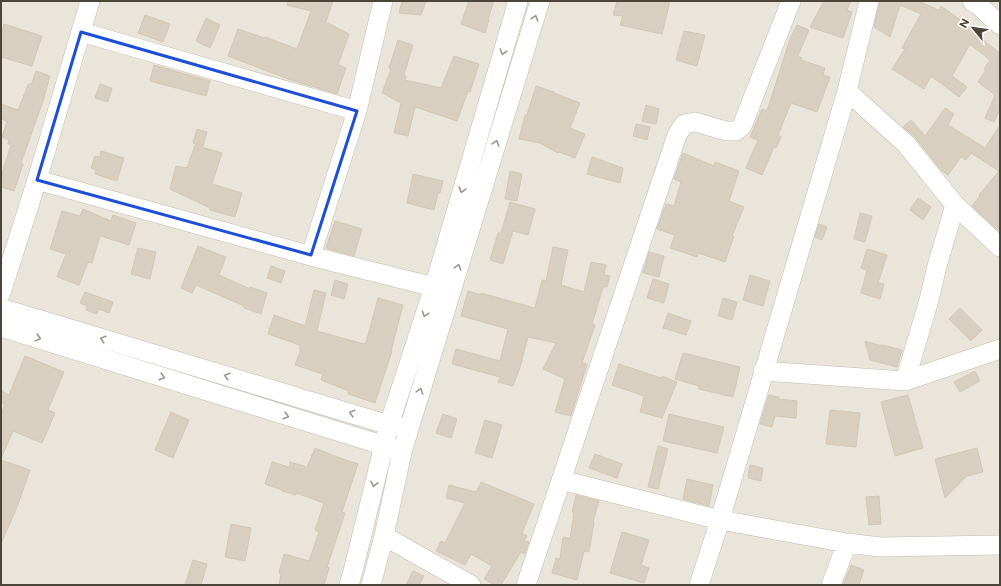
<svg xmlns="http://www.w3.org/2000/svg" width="1001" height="586" font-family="Montserrat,sans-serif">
<rect width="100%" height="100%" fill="#f6f3ec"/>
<path fill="#eae5da" d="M1 1H1000V585H1Z"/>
<path fill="#d8cfc1" stroke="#d3c7b4" d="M288 1H333L326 22 349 34 338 65 346 68 337 94 288 79 228 56 238 29 264 38 265 37 297 49 311 11 287 5Z
M402 1H426L421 15 399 13Z
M469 1H494L488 19 489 20 485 33 461 24Z
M617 1H670L662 34 620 25 623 16 613 15Z
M824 1H851L847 10 852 12 843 38 810 27Z
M880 1H918L939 10 941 6 959 19 998 52 1000 50V109L994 122 985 118 995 95 978 82 986 70 984 69 990 60 970 44 952 76 967 87 959 97 931 76 924 89 892 69 905 49 902 48 921 14 900 5 890 37 874 27Z
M145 15 170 24 163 42 138 33Z
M206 18 220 25 210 48 196 41Z
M4 24 42 36 32 66 1 57V35Z
M797 25 809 30 798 56 802 58 801 60 825 68 823 75 830 77 817 112 791 103 778 135 781 137 776 148 774 147 762 175 746 168 758 140 750 137 762 109 767 111 790 39Z
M684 31 705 35 697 66 676 60Z
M398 40 413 45 404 75 406 76 405 80 441 88 454 56 479 64 470 92 468 91 457 121 415 107 408 136 394 133 401 103 382 93 391 69 389 68Z
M154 65 210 81 206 96 150 81Z
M36 71 50 76 43 101 21 163 23 164 14 191 1 187V176L11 145 8 144 9 140 2 137 7 121 1 119V104L18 110 28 85 32 83Z
M100 84 112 88 108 102 95 98Z
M536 86 554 92V93L580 103 570 128 585 134 575 158 559 152 558 153 540 143 519 139 525 115H527Z
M646 105 659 109 656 124 642 121Z
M945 108 954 114 948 125 985 148 1000 125V232L972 206 980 196 979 195 999 171 971 153 966 160 961 157 948 175 941 170 915 137 903 127 911 120 925 136Z
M636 124 650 127 647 140 633 136Z
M197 129 207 132 203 146 193 143Z
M195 145 222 153 212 184 242 193 235 217 210 210V208L170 189 176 166 187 168Z
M101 151 124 158 117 181 95 174 96 170 91 168 95 156 100 157Z
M683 153 714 166 715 162 739 171 729 201 744 207 732 236H734L725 262 698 253 697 257 670 248 675 235 657 229 666 204 674 206 681 182 674 179Z
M592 157 623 168 620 183 587 174Z
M510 171 522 174 517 201 505 199Z
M413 174 443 181 440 193H438L434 210 407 203Z
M918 198 931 207 923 220 910 210Z
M510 202 535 209 528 235 513 231 503 264 490 260 498 233H501Z
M83 209 111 221 113 215 136 223 129 245 100 236 92 263 88 262 79 285 57 277 66 254 50 249 62 211 80 216Z
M860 213 872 216 865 242 854 239Z
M335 221 362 229 354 256 326 248Z
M819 224 827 227 822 240 815 237Z
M198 246 226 257 219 275 250 289V287L267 293 261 314 244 308V306L196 285 192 293 181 288Z
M553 247 568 250 561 285 584 292 591 262 606 265 604 275 610 276 607 287H603L592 324 595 325 582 363 587 364 571 416 555 412 565 379 543 369 556 343 528 337 520 367 513 386 498 382 500 377 452 364 456 349 500 361 508 329 461 316 468 291 481 295V293L535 308 542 280 546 281Z
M138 248 156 252 150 279 131 274Z
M867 249 887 255 878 283 884 284 880 299 861 293 867 270 861 268Z
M649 252 664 256 659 277 643 273Z
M271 266 285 271 281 283 267 278Z
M750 275 770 281 763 306 743 300Z
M653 279 669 284 664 303 647 298Z
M335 280 348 284 344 299 331 295Z
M314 290 326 293 317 331 364 344 365 343H366L378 298 403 305 391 351H392L375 403 348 394 349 391 321 380 323 374 295 365 301 349H299L300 345 268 334 274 315 305 326Z
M85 292 113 302 109 313 98 309 97 314 86 310 87 306 80 303Z
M723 298 737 302 732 320 718 316Z
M960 308 982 330 971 341 949 319Z
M668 313 691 321 686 335 663 328Z
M865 341 882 346 883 345 902 350 897 367 870 360Z
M683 353 740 367 733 397 699 389V386L675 379Z
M25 356 64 372 48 410 55 413 42 443 13 431 1 459V415L5 404 1 403V391L9 395Z
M619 364 661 378 662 376 677 382 662 418 640 412 644 396 612 385Z
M975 371 980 381 960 392 954 382Z
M769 395 779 397V399L797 401 796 418 775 416 772 427 760 424Z
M908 395 923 448 895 456 881 402Z
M830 410 860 413 856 447 826 444Z
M171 412 189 420 173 458 155 450Z
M443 414 457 419 451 438 436 433Z
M669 414 724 427 717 453 663 441Z
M485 420 502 425 492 458 475 453Z
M658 446 668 449 658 489 648 487Z
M315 448 340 458 358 464 342 512 345 513 327 567 329 568 324 585H279L281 574 279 573 284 554 309 561 319 532 315 530 324 503 296 493V495L282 491V490L265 484 272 462 289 467 290 462 307 467Z
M977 448 983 472 967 476 945 498 935 459Z
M595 454 622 464 617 478 589 468Z
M1 460 30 470 17 507 1 544Z
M750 465 763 468 761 481 748 478Z
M687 479 713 485 709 506 683 499Z
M481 482 534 504 522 533 527 536 524 541 529 542 525 552V554L521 552 501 585H495L484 579 492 566 471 554 465 565 436 551 441 541 445 543 465 503 446 498 449 485 476 492Z
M576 495 599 501 593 522 594 523 589 552 584 551 577 580 552 573 556 558 560 559 563 537 570 538 574 513 572 512Z
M879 496 881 524 869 525 866 497Z
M231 524 251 528 245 561 225 557Z
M622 532 649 540 641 565 649 568 644 583 610 573Z
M193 560 207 564 201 585H185Z
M851 565 864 570 859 585H843Z
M413 571 424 576 419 585H406Z"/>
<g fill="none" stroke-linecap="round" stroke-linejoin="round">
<g stroke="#c2bbae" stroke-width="20">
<path id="minor" d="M972 1 978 5 1000 25
M81 32 357 111
M847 91 906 144 955 205 1000 247
M37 180 322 259 434 287
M311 255 357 111 383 1
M1 293 37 180 90 1
M1 308 389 425 401 427
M1 327 395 449
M763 371 905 381 1000 349
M905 381 929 300 937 266 955 205
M561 480 720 520 847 543 880 547 1000 545
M384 536 471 585
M349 585 353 571 389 425 434 287 518 1
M371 585 384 536 402 452 409 429 540 1
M526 585 677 135 684 124 695 122 726 131H736L742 126 791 1
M699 585 720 520 847 91 869 1
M831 585 847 543"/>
</g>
<use href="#minor" stroke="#fff" stroke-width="19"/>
</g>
<defs><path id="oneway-chevron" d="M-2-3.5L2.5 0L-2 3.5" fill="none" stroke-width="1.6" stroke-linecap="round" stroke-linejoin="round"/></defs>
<g stroke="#9c9892">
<use href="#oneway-chevron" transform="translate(535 18) rotate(-73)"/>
<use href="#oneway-chevron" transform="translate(503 52) rotate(107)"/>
<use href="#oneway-chevron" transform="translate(496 143) rotate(-73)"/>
<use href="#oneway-chevron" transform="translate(462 190) rotate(107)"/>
<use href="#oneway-chevron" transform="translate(458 267) rotate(-73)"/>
<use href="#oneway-chevron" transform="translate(425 314) rotate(108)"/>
<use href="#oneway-chevron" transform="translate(38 338) rotate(17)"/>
<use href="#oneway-chevron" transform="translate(103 339) rotate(-163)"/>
<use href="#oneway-chevron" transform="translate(227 376) rotate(-163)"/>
<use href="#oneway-chevron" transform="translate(162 377) rotate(17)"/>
<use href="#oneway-chevron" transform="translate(420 391) rotate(-73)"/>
<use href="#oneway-chevron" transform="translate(352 413) rotate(-163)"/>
<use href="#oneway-chevron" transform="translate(286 416) rotate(17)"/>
<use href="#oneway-chevron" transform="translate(374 484) rotate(103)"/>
</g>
<path fill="none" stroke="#1d4ed8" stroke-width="3" stroke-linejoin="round" d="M81 32 357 111 311 255 37 180Z"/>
<rect width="1001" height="586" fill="none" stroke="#4b4439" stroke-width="4"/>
<g transform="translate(973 28) rotate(299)" stroke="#ffffff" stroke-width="3" paint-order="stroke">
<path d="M0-3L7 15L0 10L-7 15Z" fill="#4b4439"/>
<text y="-6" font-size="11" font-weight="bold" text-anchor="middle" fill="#4b4439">N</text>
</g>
</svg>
